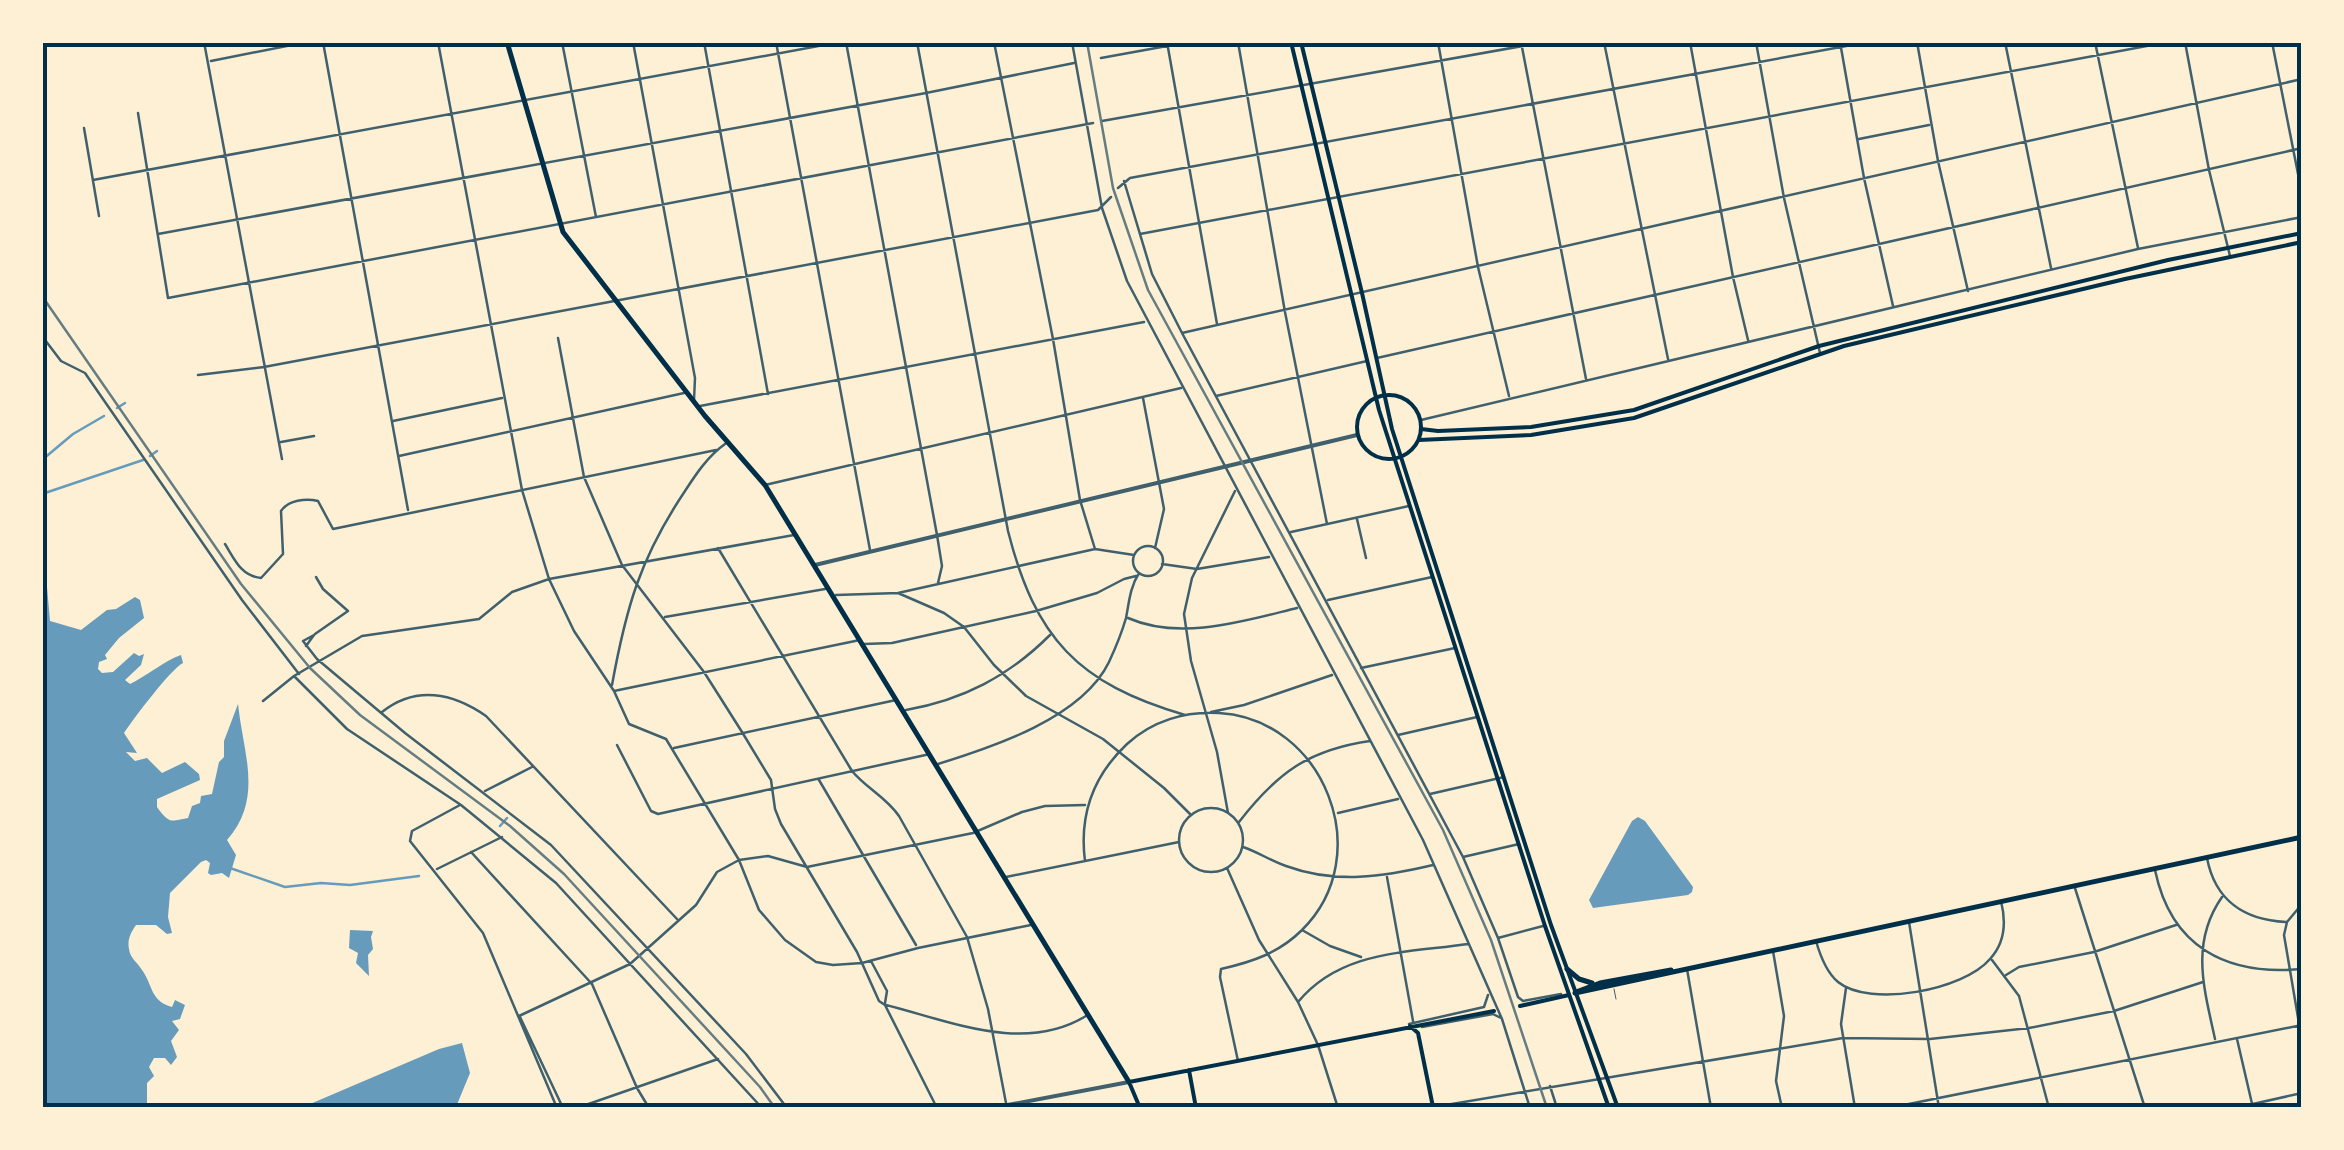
<svg xmlns="http://www.w3.org/2000/svg" width="2344" height="1150" font-family="'Exo 2',sans-serif">
<rect width="100%" height="100%" fill="#fdf0d5"/>
<path fill="#669bbc" d="M43 587H47L50 621 81 630 107 610 116 609 135 597 140 600 144 618 119 638 105 655 107 659 99 662 98 669 102 673 113 672 134 653 139 656 144 654 141 665 125 680 130 684C148 675 164 661 181 655L183 663C171 669 134 718 124 733L137 753 126 752 135 761 147 758 162 773 185 762 199 774 200 780 157 799V807C170 825 171 821 188 818L192 806 200 803 201 796 212 794 219 762 224 757V741L238 704C243 753 264 798 227 840L236 855 229 878 222 873 211 875 208 873 210 863 206 860 201 862 170 893 168 917 172 933 167 934 156 925H136C131 932 127 940 129 949 130 958 137 962 142 970 153 985 150 1001 172 1007L175 1000 185 1005 180 1019 172 1021 179 1030 171 1041 177 1057 171 1065 165 1058H154L149 1067 154 1076 147 1083V1107H43Z
M1638 817 1645 821 1693 887 1692 892 1688 895 1593 908 1589 900 1632 821Z
M350 930 373 931 371 937 373 949 368 955 369 976 356 963 358 953 349 948Z
M462 1043 470 1073 456 1107H303L439 1049Z"/>
<g fill="none" stroke-linecap="round" stroke-linejoin="round">
<path stroke="#669bbc" stroke-width="2.5" d="M117 408 125 403
M150 456 157 451
M42 460 73 434 104 416
M42 494 143 460
M500 826 507 818
M230 868 285 887 321 883 350 885 419 876"/>
<path stroke="#3f606c" stroke-width="1" d="M1614 989 1616 999"/>
<path stroke="#3f606c" stroke-width="2.5" d="M204 42 282 459
M323 42 408 510
M438 42 522 490 549 579 574 631 614 691 629 724 666 739 739 860 759 910 785 940 816 962 833 965 862 963 918 948 1031 925
M562 42 596 217
M633 42 695 378 694 400
M704 42 768 394
M776 42 870 550
M846 42 937 535 942 566 938 583
M917 42 1008 531C1035 638 1078 684 1185 715
M994 42 1053 339 1080 500 1095 549
M1072 42 1102 208 1127 281 1423 840 1502 1019 1530 1108
M1167 42 1217 324
M1238 42 1285 312 1327 524
M1438 42 1478 267 1509 396
M1521 42 1586 379
M1604 42 1668 359
M1690 42 1733 277 1748 340
M1756 42 1784 198 1820 353
M1840 42 1864 178 1893 306
M1917 42 1938 161 1968 291
M2005 42 2051 268
M2095 42 2138 248
M2185 42 2209 170 2230 256
M2272 42 2302 194
M1101 58 1189 42
M211 61 307 42
M138 113 168 298 1093 123
M1102 121 1545 42
M84 128 99 216
M1859 139 1929 125
M93 180 840 42
M1124 181 1152 274 1182 333 1463 857 1498 938 1518 997 1523 1001 1561 994
M1118 188 1130 178 1868 42
M158 234 926 93 1074 63
M1140 234 2168 42
M1182 333 2302 79
M42 336 61 361 85 373 242 600 299 674
M558 338 584 477 622 565 704 672 742 732 771 780 775 809 781 824 857 952 879 1001 885 1005 937 1108
M1377 358 2302 148
M198 375 264 367 1098 210 1111 197
M1216 396 1367 361
M1143 398 1164 509 1155 548
M700 406 1144 322
M1421 420 2138 249 2302 217
M393 421 502 398
M281 442 314 436
M399 456 684 393
M765 485 1181 388
M1357 519 1366 558
M1291 532 1409 506
M225 544C235 560 241 576 261 578L283 554 281 511C288 500 306 498 318 501L333 529 716 450
M1133 561a15 15 0 1 1 30 0a15 15 0 1 1-30 0Z
M718 548 852 771C866 788 886 797 899 816L967 937 988 1009 1006 1103
M1162 564 1197 569 1269 557
M898 593 944 613 964 627 994 665 1026 696 1103 739 1164 788 1191 815
M836 595 898 593 1095 549 1134 555
M1328 600 1432 577
M665 617 825 589
M1128 618C1180 641 1244 621 1297 608
M315 634 348 611 323 589 316 577
M864 644 892 643 1036 611 1097 593 1124 579 1136 576
M306 646 314 635 303 641 317 659 405 733 551 845 746 1054 787 1108
M1361 668 1455 648
M294 676 347 729 461 805 556 883 762 1108
M612 685C626 608 640 558 685 491 696 474 708 456 725 444
M614 691 860 640
M263 701 294 676 362 636 479 619 512 592 549 579 794 535
M906 710C963 700 1009 676 1050 635
M382 712C416 685 453 693 486 716L677 919
M1211 712 1244 705 1332 675
M1398 735 1477 717
M617 745 651 811 658 814 930 754
M674 748 896 700
M938 764C993 747 1082 718 1109 662 1115 649 1122 632 1126 618 1129 603 1130 587 1139 573
M819 780 916 945
M485 791 532 767
M1430 794 1504 777
M460 805 412 831 410 841 483 933 557 1108
M1179 840a32 32 0 1 1 64 0a32 32 0 1 1-64 0Z
M1228 813 1217 752 1191 661 1184 614 1192 578 1235 491
M1338 813 1398 799
M1239 822C1277 773 1308 750 1370 741
M1243 847C1258 852 1271 861 1286 866 1335 884 1383 877 1433 865
M471 852 592 984 637 1088 649 1108
M1463 857 1519 844
M2207 858C2215 900 2244 920 2286 922
M1085 861C1079 815 1093 776 1127 744 1152 721 1185 711 1219 713 1324 719 1378 855 1302 930 1279 953 1252 962 1221 969L1220 977 1238 1061
M1227 868 1259 940 1298 1002 1318 1045 1338 1108
M437 869 502 837
M2155 870C2171 947 2226 976 2302 969
M1006 877 1179 842
M1387 877 1413 1021
M2074 885 2145 1108
M2302 904 2287 922 2284 935 2302 1041
M1909 922 1939 1108
M1302 930 1330 946 1361 957
M1498 938 1543 926
M1816 941C1820 955 1826 972 1838 982 1870 1008 1964 990 1990 959 2005 943 2006 921 2001 901
M1773 951 1784 1016 1776 1081 1782 1108
M1992 960 2019 996 2049 1108
M871 961 887 991 885 1003
M1687 969 1711 1108
M2006 975 2019 967 2094 952 2176 925
M1846 988 1841 1024 1855 1108
M1298 1002C1341 950 1407 953 1468 944
M886 1005C950 1021 1024 1054 1086 1016
M519 1016 630 964 696 905 717 872 739 860 768 856 807 867 973 833 1022 812 1045 806 1085 805
M520 1017 563 1108
M1409 1024 1484 1007 1488 995
M1422 1027 1493 1014 1501 1018
M2215 1039C2204 988 2190 943 2222 897
M2237 1039 2253 1108
M1550 1086 1557 1108
M1434 1107 1843 1038 1930 1039 2029 1028 2114 1011 2203 982
M577 1108 718 1059
M1889 1108 2302 1025
M2235 1108 2302 1093"/>
<path stroke="#3f606c" stroke-width="4" d="M815 565 1357 435
M992 1108 1129 1082"/>
<path stroke="#003049" stroke-width="4" d="M1291 42 1379 410 1545 926 1609 1108
M1301 42 1362 293 1392 429 1551 925 1618 1108
M1357 427a32 32 0 1 1 64 0a32 32 0 1 1-64 0Z
M1421 429 1438 431 1531 427 1634 410 1819 346 2168 260 2302 233
M1419 440 1531 435 1634 418 1844 346 2125 279 2302 242
M1520 1006 1569 995
M1410 1026 1418 1033 1433 1107 1429 1108
M1189 1070 1196 1108
M1140 1108 1129 1082 1494 1011"/>
<path stroke="#003049" stroke-width="5" d="M507 42 563 232 705 416 765 485 1129 1082
M1567 969 1579 979 1592 983
M1576 992 1600 983 1671 970
M1575 993 2302 837"/>
<path stroke="#657d81" stroke-width="2.5" d="M42 296 241 584 310 668 360 715 510 826 564 874 760 1087 775 1108"/>
<path stroke="#657d81" stroke-width="2.5" d="M1087 42 1113 188 1148 290 1443 830 1491 940 1547 1108"/>
</g>
<rect width="2344" height="1150" fill="none" stroke="#fdf0d5" stroke-width="90"/>
<rect x="45" y="45" width="2254" height="1060" fill="none" stroke="#003049" stroke-width="4"/>
</svg>
